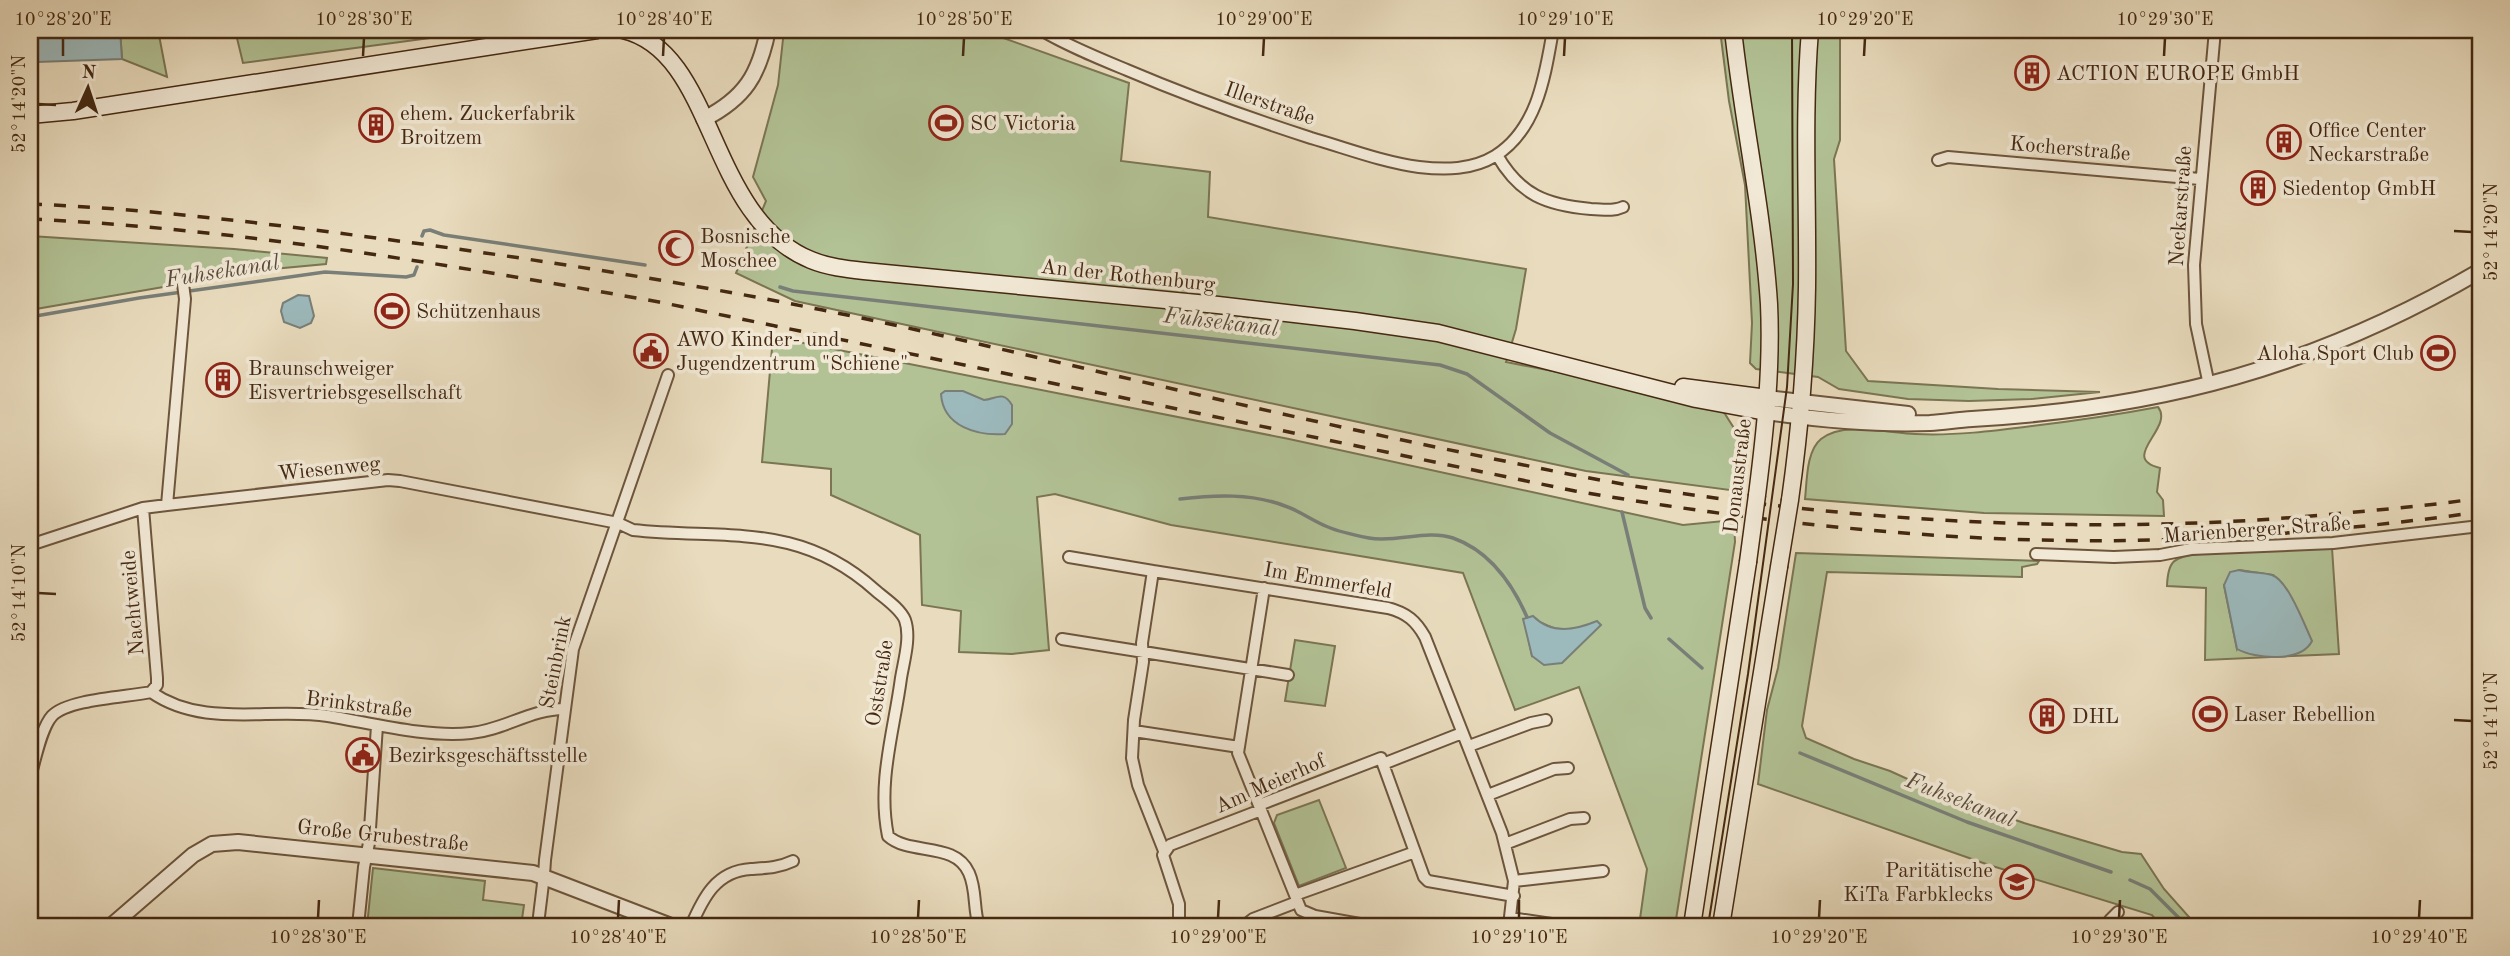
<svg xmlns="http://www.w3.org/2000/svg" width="2510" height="956" font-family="'Old Standard TT',serif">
<rect width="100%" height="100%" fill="#e9dcbe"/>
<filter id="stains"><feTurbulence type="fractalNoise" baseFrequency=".00286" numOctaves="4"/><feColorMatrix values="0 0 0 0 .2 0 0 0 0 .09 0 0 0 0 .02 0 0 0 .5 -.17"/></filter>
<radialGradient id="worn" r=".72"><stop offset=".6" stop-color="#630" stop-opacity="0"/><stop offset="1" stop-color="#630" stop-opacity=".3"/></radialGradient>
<path fill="#b2c295" stroke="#7b7553" stroke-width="2" fill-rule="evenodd" d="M120 30H158L167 77 122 59Z
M235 30H490L243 63Z
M784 30 831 32 832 30H981L1129 83 1121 161 1210 172 1208 217 1526 269 1516 329 1506 362 1718 403 1744 444 1737 491 1586 471 795 301 736 273 766 201 753 177 778 85Z
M1720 30H1840V140L1834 159 1846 351 1868 381 1998 389 2100 392 2031 399 1969 401 1908 399 1839 389 1818 377 1756 369 1750 363 1752 323 1745 185 1729 101Z
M30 236 234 249 327 258 326 264 262 270 30 310Z
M773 337 1289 439 1683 525 1734 520 1735 542 1675 926H1639L1647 869 1579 687 1515 710 1463 573 1171 525 1055 494 1037 497 1049 650 1012 654 959 652 961 611 922 605 920 535 831 495V469L762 462ZM1539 622 1558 630 1579 628 1532 656 1528 637Z
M2158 407C2175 428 2118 458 2160 468L2157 492 2163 500 2164 516 1984 513 1805 499C1807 482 1806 451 1821 439 1843 421 1889 433 1915 434 1954 436 1993 431 2032 426 2074 421 2116 415 2158 407Z
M2332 548 2339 654 2205 660 2206 588 2167 586C2168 559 2174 558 2199 554ZM2239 570 2273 575 2237 649 2224 585Z
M1796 553 2039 561 2037 564 2022 567V577L1827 572 1802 726 1806 738 1854 759 1890 771 1936 792 2024 823 2122 852 2141 854 2164 889 2197 926H2161L2152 915 1989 865 1758 784 1767 710 1778 668Z
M1295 640 1335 646 1325 706 1285 701Z
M1319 800 1346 868 1299 886 1274 823 1277 815Z
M373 868 485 881 483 900 524 905 521 926H367Z"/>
<path fill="#9cb9bc" stroke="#797f78" stroke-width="2" d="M31 30H120L122 59 37 62Z
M298 295 309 296 314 316 311 323 300 328 284 322 281 311 283 303Z
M945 391H963L984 400C996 399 1003 390 1012 405V424L1005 434C978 436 943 427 941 394Z
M2239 570C2250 573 2261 572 2272 575 2288 580 2305 626 2312 641 2301 663 2255 659 2237 649L2224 585 2230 572Z
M1533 616C1552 635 1575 630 1597 621L1601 625 1562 663 1544 665 1532 656 1523 619Z"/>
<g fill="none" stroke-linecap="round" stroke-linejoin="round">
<path stroke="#797f78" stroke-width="3.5" d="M422 236 424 231 430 230 444 235 645 265
M780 287 793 291 1440 365 1467 374 1550 433 1628 475
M30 317 139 298 325 272 406 277 414 275 417 267
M1180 499C1214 495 1252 493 1285 506 1300 511 1313 521 1328 527 1337 531 1359 536 1369 538 1397 543 1426 529 1453 538 1490 551 1512 583 1527 617
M1622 512 1645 608 1651 618
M1669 639 1702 668
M1800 753 1967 822 2111 872
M2130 880 2150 889 2187 926"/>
<g stroke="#6d553c" stroke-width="14">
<path id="minor" d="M1041 30C1068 46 1098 58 1127 70 1188 96 1249 118 1311 138 1346 148 1382 162 1419 167 1445 170 1472 170 1495 156 1538 129 1545 75 1553 30
M1497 155C1520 195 1546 205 1591 209 1602 209 1612 212 1623 207
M1938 160 1948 157 2200 179
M183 284 185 299 167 505 388 480 400 481 618 523 633 530C726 540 798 521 875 590 884 598 900 608 905 620 911 637 904 660 901 678 894 731 877 782 888 836 910 856 955 841 969 873 977 891 973 909 979 926
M2209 385 2196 324 2194 265 2215 30
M143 508 157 678V685L151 692
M30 545 143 508 167 505
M2036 554 2114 557 2160 555 2191 549 2333 543 2480 526
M1069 557 1153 571
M1264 588 1238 753 1301 910 1315 916 1371 926
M1062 639 1288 675
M151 692C204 729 269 707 328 716 371 723 428 738 471 733 504 730 531 709 564 709
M1134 731 1239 747
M1469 746 1531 723 1546 720
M1383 764 1424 877 1428 881 1514 896
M30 777C35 761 41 728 52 716 68 699 127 697 151 692
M1488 795 1554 769 1568 768
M1505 844 1570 819 1584 818
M1164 851 1138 785 1132 758 1134 720 1143 662 1142 643 1153 571 1388 608C1407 613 1416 621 1425 637L1502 833 1514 881 1509 926
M1514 881 1603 871
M1295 895 1415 852
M1511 918 1565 926
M358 926 364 867 369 843 377 726
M538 926C540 904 544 882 545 860L573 649 668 375
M691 926C703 898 716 871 751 869 767 868 778 868 793 861
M1179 926V904L1163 855 1170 845 1261 810 1259 805 1381 758 1383 764 1462 733
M1244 926 1253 919 1297 902
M2109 926 2110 920 2118 912"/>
</g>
<g stroke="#6d553c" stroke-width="18">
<path id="tertiary" d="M704 119C745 98 759 75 768 30
M1767 398 1908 414
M1766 412C1820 420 1876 425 1930 423 1944 422 1958 420 1972 419 2162 408 2315 367 2480 271
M111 926 193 855 212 844 238 842 533 873 671 926"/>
</g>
<g stroke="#442811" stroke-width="19">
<path id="secondary" d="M623 30C717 52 706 217 811 260 828 267 846 269 864 271L1218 305 1355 321 1438 333 1696 399 1766 412
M1733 30C1743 122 1763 212 1769 304 1772 368 1765 432 1757 495
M30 115 73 111 597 30
M1683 387 1767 398
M1790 500C1800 429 1806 358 1807 287 1808 201 1803 116 1810 30
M1692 926 1748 562
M1721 926 1779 567"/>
</g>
<use href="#minor" stroke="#f1e8d5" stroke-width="10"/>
<use href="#tertiary" stroke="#f1e8d5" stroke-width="14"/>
<use href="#secondary" stroke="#f1e8d5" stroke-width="16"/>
<path stroke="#442811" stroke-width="2" d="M1708 926 1748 674 1787 387 1793 284 1792 30"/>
<path stroke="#442811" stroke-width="3.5" stroke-dasharray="12 12" stroke-linecap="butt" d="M30 204C158 209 286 226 414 243 583 266 751 293 917 330 1100 371 1281 416 1465 453 1534 467 1603 482 1673 492 1895 525 2120 535 2344 513 2389 509 2435 505 2480 498
M30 219C242 229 450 265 659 302L1575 491C1728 517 1882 536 2038 540 2186 544 2334 532 2480 512"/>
<g stroke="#442811" stroke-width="19" stroke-linecap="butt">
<path id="secondary-bridge" d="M1748 562 1757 495
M1779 567 1790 500"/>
</g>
<use href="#secondary-bridge" stroke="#f1e8d5" stroke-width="16"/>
</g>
<path fill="none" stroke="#442811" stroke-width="2.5" d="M63 56V38M363 56 364 38M663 56 664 38M963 56 964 38M1263 56 1264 38M1564 56 1565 38M1864 56 1865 38M2164 56 2165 38M38 104 56 105M2454 231 2472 232M38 593 56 594M2454 720 2472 721M318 918 319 900M618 918 619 900M918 918 919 900M1218 918 1219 900M1519 918V900M1819 918 1820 900M2119 918 2120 900M2419 918 2420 900"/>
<defs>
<g id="building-ring" transform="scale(1.75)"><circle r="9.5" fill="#f1e8d5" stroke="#8f2418" stroke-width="1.5"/><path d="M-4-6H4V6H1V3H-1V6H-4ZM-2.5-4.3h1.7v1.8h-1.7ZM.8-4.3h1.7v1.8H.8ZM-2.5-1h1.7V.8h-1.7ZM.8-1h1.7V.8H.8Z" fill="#8f2418"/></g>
<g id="stadium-ring" transform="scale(1.75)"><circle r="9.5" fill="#f1e8d5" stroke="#8f2418" stroke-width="1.5"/><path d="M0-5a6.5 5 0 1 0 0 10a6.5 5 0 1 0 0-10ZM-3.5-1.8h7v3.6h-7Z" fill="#8f2418"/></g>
<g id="mosque-ring" transform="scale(1.75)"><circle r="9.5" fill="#f1e8d5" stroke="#8f2418" stroke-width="1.5"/><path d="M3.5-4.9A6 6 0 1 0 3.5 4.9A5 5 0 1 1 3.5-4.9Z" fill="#8f2418"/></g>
<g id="civic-ring" transform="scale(1.75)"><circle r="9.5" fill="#f1e8d5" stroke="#8f2418" stroke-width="1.5"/><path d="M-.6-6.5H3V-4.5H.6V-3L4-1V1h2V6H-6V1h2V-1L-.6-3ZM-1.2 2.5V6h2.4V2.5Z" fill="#8f2418"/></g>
<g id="school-ring" transform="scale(1.75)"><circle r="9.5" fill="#f1e8d5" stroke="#8f2418" stroke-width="1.5"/><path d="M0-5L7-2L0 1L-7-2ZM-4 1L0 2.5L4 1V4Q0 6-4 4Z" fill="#8f2418"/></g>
</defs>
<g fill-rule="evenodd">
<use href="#building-ring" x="2032" y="73"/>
<use href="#stadium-ring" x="946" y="123"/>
<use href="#building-ring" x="376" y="125"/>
<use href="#building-ring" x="2284" y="142"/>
<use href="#building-ring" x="2258" y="188"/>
<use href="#mosque-ring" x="676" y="248"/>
<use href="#stadium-ring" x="392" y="311"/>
<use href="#civic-ring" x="651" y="351"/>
<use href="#stadium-ring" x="2438" y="353"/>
<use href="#building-ring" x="223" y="380"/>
<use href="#stadium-ring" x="2210" y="714"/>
<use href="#building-ring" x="2047" y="716"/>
<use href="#civic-ring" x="363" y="755"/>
<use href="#school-ring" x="2017" y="882"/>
</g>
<g text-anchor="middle" stroke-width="7" stroke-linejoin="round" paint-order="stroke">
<g font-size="21" fill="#442811" stroke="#f1e8d5" text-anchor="start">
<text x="2056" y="80">ACTION EUROPE GmbH</text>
<text x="400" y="120">ehem. Zuckerfabrik<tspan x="400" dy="24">Broitzem</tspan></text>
<text x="970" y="130">SC Victoria</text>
<text x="2308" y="137">Office Center<tspan x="2308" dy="24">Neckarstraße</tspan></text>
<text x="2282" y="195">Siedentop GmbH</text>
<text x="700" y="243">Bosnische<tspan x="700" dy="24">Moschee</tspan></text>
<text x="416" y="318">Schützenhaus</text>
<text x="676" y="346">AWO Kinder- und<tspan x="676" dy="24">Jugendzentrum "Schiene"</tspan></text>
<text x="2414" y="360" text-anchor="end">Aloha Sport Club</text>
<text x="248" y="375">Braunschweiger<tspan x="248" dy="24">Eisvertriebsgesellschaft</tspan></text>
<text x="2234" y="721">Laser Rebellion</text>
<text x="2072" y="723">DHL</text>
<text x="388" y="762">Bezirksgeschäftsstelle</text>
<text x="1993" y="877" text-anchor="end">Paritätische<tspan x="1993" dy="24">KiTa Farbklecks</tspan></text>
</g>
<g font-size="21" fill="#442811" stroke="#f1e8d5">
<text transform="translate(1270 103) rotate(19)" y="7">Illerstraße</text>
<text transform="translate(2070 148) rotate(5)" y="7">Kocherstraße</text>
<text transform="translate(2180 206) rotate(-86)" y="7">Neckarstraße</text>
<text transform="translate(1128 275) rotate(6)" y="7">An der Rothenburg</text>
<text transform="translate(329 468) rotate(-6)" y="7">Wiesenweg</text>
<text transform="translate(1737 476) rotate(-83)" y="7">Donaustraße</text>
<text transform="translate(2257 529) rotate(-4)" y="7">Marienberger Straße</text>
<text transform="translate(1328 580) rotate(10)" y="7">Im Emmerfeld</text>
<text transform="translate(132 603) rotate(-95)" y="7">Nachtweide</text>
<text transform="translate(555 662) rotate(-79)" y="7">Steinbrink</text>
<text transform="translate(879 683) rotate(-81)" y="7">Oststraße</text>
<text transform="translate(359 704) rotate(7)" y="7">Brinkstraße</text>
<text transform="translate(1270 783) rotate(-24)" y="7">Am Meierhof</text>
<text transform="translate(383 835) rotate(6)" y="7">Große Grubestraße</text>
</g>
<g font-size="23" font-style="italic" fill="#5a4c3c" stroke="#f1e8d5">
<text transform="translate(222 270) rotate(-9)" y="8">Fuhsekanal</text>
<text transform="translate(1221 321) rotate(7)" y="8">Fuhsekanal</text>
<text transform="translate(1961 799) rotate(21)" y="8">Fuhsekanal</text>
</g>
</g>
<rect width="2510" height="956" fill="none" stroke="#e9dcbe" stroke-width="77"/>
<g transform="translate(88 88) rotate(3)" stroke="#f1e8d5" stroke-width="5" paint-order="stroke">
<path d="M0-5L12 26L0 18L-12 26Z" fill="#442811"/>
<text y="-10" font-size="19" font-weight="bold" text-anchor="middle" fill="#442811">N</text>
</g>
<rect x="38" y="38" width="2434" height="880" fill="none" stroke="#442811" stroke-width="2.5"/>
<g font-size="18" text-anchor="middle" fill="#442811">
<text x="63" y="25">10°28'20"E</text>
<text x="364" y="25">10°28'30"E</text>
<text x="664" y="25">10°28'40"E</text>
<text x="964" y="25">10°28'50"E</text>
<text x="1264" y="25">10°29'00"E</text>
<text x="1565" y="25">10°29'10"E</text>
<text x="1865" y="25">10°29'20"E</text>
<text x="2165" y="25">10°29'30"E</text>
<text transform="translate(19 104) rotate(-90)" y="6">52°14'20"N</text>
<text transform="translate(2491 232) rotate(-90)" y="6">52°14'20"N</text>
<text transform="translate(19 593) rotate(-90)" y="6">52°14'10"N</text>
<text transform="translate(2491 721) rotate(-90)" y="6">52°14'10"N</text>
<text x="318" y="943">10°28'30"E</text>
<text x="618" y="943">10°28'40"E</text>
<text x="918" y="943">10°28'50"E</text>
<text x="1218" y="943">10°29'00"E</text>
<text x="1519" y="943">10°29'10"E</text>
<text x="1819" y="943">10°29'20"E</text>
<text x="2119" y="943">10°29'30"E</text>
<text x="2419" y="943">10°29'40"E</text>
</g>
<rect width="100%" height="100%" filter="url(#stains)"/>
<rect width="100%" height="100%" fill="url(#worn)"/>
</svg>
